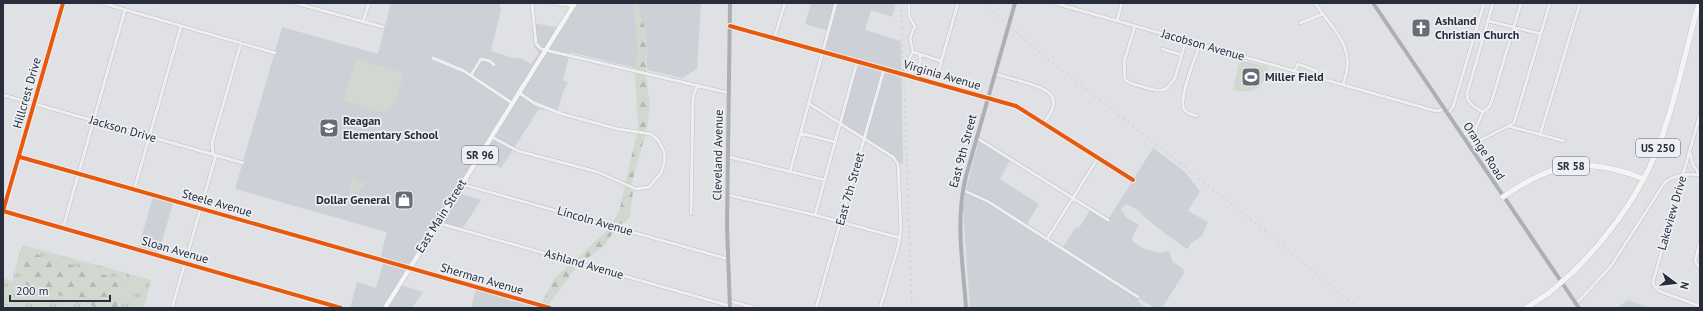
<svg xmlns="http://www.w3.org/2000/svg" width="1703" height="311" font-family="'PT Sans',sans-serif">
<defs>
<pattern id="grass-tufts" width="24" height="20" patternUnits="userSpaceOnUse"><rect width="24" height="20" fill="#d0d8d0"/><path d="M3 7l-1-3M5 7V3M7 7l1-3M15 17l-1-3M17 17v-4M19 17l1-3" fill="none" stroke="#b3bab4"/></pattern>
<pattern id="forest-firs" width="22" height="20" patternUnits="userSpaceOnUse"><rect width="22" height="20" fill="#d0d8d0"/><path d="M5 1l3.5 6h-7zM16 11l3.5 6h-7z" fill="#b3bab4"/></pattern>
</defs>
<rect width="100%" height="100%" fill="#e0e1e4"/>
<path fill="#ced0d7" d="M391 3H499L501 10 491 51 513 58 522 59 531 64 539 53 534 47 532 23 558 27 573 3H634L638 51 636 68 570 52 563 80 568 82 563 92 557 113 539 109 501 168 480 157 458 193 481 200 461 231 437 225 400 285 423 292 412 308H350L357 282 376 288 384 260 380 259 387 232 235 189 282 27 378 54Z
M639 3H701L697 69 682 78 647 70 646 30 640 19Z
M811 3H896L892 17 871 10 865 30 901 41 903 164 840 124 856 61 824 52 829 31 805 24Z
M979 140 1010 160 1000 179 1039 204 1027 224 1063 247 1076 227 1079 228 1090 210 1107 221 1153 148 1185 172 1200 191 1188 211 1208 222 1202 236 1191 243 1187 249 1155 226 1135 208 1126 204 1121 209 1126 217 1139 225 1132 237 1133 242 1144 249 1161 253 1169 251 1173 262 1183 269 1184 273 1162 308H1155L1140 299 1137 301 1147 308H970L963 209 966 189Z
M153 197 173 203 158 255 138 249Z
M476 289 533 305V308H471Z
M1628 300 1651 308H1617Z"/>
<path fill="url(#grass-tufts)" d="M22 245 127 273 126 281 31 254 22 283 98 308H12L3 305V278L12 281Z
M139 277 151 280 144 308H117L128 285Z"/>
<path fill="url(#forest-firs)" d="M634 3H639L641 19 646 30V76L650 104 647 128 630 190 633 191 630 214 627 221 618 225 604 246 577 266 548 305 541 304 554 279 609 229 619 212 638 128 635 74 638 51Z
M31 253 126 281 127 273 139 277 128 285 117 308H98L22 283 20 280 26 258Z"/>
<path fill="#d0d8d0" d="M358 59 404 73 396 101 385 113 344 101 355 61Z
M1243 61 1269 67C1263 89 1256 94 1233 90L1239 63Z
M353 177 360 183 367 182 353 195 348 194Z"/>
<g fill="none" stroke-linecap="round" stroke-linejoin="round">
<g stroke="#bebfc2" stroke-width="4">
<path id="street" d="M102 3 275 53
M295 3 383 27
M532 3 536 44 541 49 729 93
M552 3 573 6
M909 3V17L915 26 910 38 913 52 909 59 910 77
M1054 3 1432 110 1438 111 1444 109
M1315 3C1335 33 1357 46 1343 85
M1117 21 1122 3
M1488 21 1541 34
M363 22 369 3
M1300 23 1323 14
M730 26 1016 106 1133 180
M1135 26 1124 62 1125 80 1130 83 1154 90H1162L1167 88 1175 78 1186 40
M774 39 785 3
M1162 49 1182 55
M913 52 941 61
M433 58 464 71 512 103
M1295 71 1298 64 1317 71 1316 77
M995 74C1007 78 1044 85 1051 95 1058 104 1049 116 1043 124
M471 75 481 59 490 61 494 65
M914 78 920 68V55
M935 83 958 3
M3 95 243 163
M808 103 893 157 898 164 901 229 898 247 880 308
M1483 112C1475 107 1467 104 1467 94L1493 3
M1448 114 1453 107 1484 3
M1700 114 1653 282 1654 286 1659 291 1700 306
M1197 116C1193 115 1186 113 1184 109 1178 98 1196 56 1200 44
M1508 126 1564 141
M800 133 835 142
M1462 135 1475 130 1483 112 1489 107 1492 100 1521 3
M1540 135 1580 3
M492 137 518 151 598 172 636 189 649 187 661 173 665 160 664 151 658 140 651 134 618 129 562 114 534 103 518 92
M977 138 1108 220
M1474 143 1476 129
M1469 146 1514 123 1550 3
M1690 152 1693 165 1700 175
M213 155 212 143 241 43
M20 157 550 308
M729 157 825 180
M790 172 836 3
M461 184 728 259
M134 190 181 26
M963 190 989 202 1138 297
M728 195 815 215 900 238
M3 211 341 308
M3 211 63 3
M691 214 693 98 697 85
M815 215 857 62
M438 223 730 306
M63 228 125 10
M1047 239 1098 158
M1700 241 1695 261 1700 269
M730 301 755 308
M1576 304 1611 266 1665 182C1675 175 1688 173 1700 175
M172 308 216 155
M816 308 884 69"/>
</g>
<g stroke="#bcbec2" stroke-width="5.5">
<path id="primary" d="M385 308 575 3"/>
</g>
<g stroke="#b2b4b9" stroke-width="6">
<path id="highway" d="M1503 197C1552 162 1587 156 1644 179
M1573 272C1607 238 1636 200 1655 155 1674 109 1685 52 1699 3
M1526 308 1549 293"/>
</g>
<use href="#street" stroke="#efeff1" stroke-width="3"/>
<path stroke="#adafb5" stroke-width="4" d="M1373 3 1579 308
M730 308 727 227 730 3
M966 308C963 263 955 220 966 176L1015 3"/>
<use href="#primary" stroke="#f4f4f5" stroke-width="4.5"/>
<use href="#highway" stroke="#f4f4f5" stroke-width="5.5"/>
<path stroke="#c8c9cc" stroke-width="1" stroke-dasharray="2 4" stroke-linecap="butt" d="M901 3 912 308
M985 3 1029 44 1254 222 1358 308"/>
<g stroke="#b2b4b9" stroke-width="6" stroke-linecap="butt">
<path id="highway-bridge" d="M1549 293 1573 272"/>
</g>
<use href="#highway-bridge" stroke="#f4f4f5" stroke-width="5.5"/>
<g stroke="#edeff4" stroke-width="6">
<path id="cycleway" d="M730 26 1016 106 1133 180
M20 157 550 308
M3 211 341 308
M3 211 63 3"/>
</g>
<use href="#cycleway" stroke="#e8590c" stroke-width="4"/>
</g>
<defs>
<g id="church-square" transform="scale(1)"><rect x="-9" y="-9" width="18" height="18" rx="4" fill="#686c77" stroke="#edeff4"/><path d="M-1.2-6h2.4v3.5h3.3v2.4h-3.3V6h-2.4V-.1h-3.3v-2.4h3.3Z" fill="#fff"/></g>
<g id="stadium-square" transform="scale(1)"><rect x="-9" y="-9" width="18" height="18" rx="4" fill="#686c77" stroke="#edeff4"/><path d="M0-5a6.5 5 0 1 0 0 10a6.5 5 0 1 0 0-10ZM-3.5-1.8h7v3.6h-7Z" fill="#fff"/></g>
<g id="school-square" transform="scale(1)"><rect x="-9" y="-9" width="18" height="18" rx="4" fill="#686c77" stroke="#edeff4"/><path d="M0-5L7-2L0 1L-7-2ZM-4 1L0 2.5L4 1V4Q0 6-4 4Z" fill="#fff"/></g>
<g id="shop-square" transform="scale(1)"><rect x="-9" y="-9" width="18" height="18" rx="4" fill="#686c77" stroke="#edeff4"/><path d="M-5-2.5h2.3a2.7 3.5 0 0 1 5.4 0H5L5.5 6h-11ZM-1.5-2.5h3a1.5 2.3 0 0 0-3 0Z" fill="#fff"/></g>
</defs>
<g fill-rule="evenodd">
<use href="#church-square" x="1421" y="28"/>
<use href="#stadium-square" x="1251" y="77"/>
<use href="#school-square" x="329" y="128"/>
<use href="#shop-square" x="404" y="200"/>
</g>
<g text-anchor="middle" stroke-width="3.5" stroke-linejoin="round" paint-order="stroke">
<g fill="#edeff4" stroke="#636773" stroke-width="1">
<rect x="1636" y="139" width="44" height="18" rx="3"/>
<rect x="462" y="146" width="36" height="18" rx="3"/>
<rect x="1553" y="157" width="36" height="18" rx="3"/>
</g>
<g font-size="11" font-weight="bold" fill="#282d3c">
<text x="1658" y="152">US 250</text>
<text x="480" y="159">SR 96</text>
<text x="1571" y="170">SR 58</text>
</g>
<g font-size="12" font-weight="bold" fill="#282d3c" stroke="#edeff4" text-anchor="start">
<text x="1435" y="25">Ashland<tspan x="1435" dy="14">Christian Church</tspan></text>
<text x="1265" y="81">Miller Field</text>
<text x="343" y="125">Reagan<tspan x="343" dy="14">Elementary School</tspan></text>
<text x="390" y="204" text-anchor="end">Dollar General</text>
</g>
<g font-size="12" fill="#282d3c" stroke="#edeff4">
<text transform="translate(1203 45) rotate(16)" y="4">Jacobson Avenue</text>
<text transform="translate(942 75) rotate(16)" y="4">Virginia Avenue</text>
<text transform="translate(27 93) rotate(-74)" y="4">Hillcrest Drive</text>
<text transform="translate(123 129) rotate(16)" y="4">Jackson Drive</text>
<text transform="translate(963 151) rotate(-75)" y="4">East 9th Street</text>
<text transform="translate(1484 151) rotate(57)" y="4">Orange Road</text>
<text transform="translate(718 155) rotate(-89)" y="4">Cleveland Avenue</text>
<text transform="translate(850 189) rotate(-74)" y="4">East 7th Street</text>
<text transform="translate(217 203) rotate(16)" y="4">Steele Avenue</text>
<text transform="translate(1672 213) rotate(-74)" y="4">Lakeview Drive</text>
<text transform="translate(441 216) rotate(-58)" y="4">East Main Street</text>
<text transform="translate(595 221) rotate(16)" y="4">Lincoln Avenue</text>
<text transform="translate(175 250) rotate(16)" y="4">Sloan Avenue</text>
<text transform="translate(584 264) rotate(16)" y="4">Ashland Avenue</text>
<text transform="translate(482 279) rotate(16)" y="4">Sherman Avenue</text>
</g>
</g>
<rect width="1703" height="311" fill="none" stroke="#282d3c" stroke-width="8"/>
<g transform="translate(1675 283) rotate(105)" stroke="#edeff4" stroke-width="3" paint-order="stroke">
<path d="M0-3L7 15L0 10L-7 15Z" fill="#282d3c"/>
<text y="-6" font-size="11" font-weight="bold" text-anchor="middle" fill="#282d3c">N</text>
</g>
<path d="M10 295v6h100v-6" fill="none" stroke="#282d3c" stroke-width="2"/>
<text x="16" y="295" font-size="12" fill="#282d3c" stroke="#edeff4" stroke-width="3" paint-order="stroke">200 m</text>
</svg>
